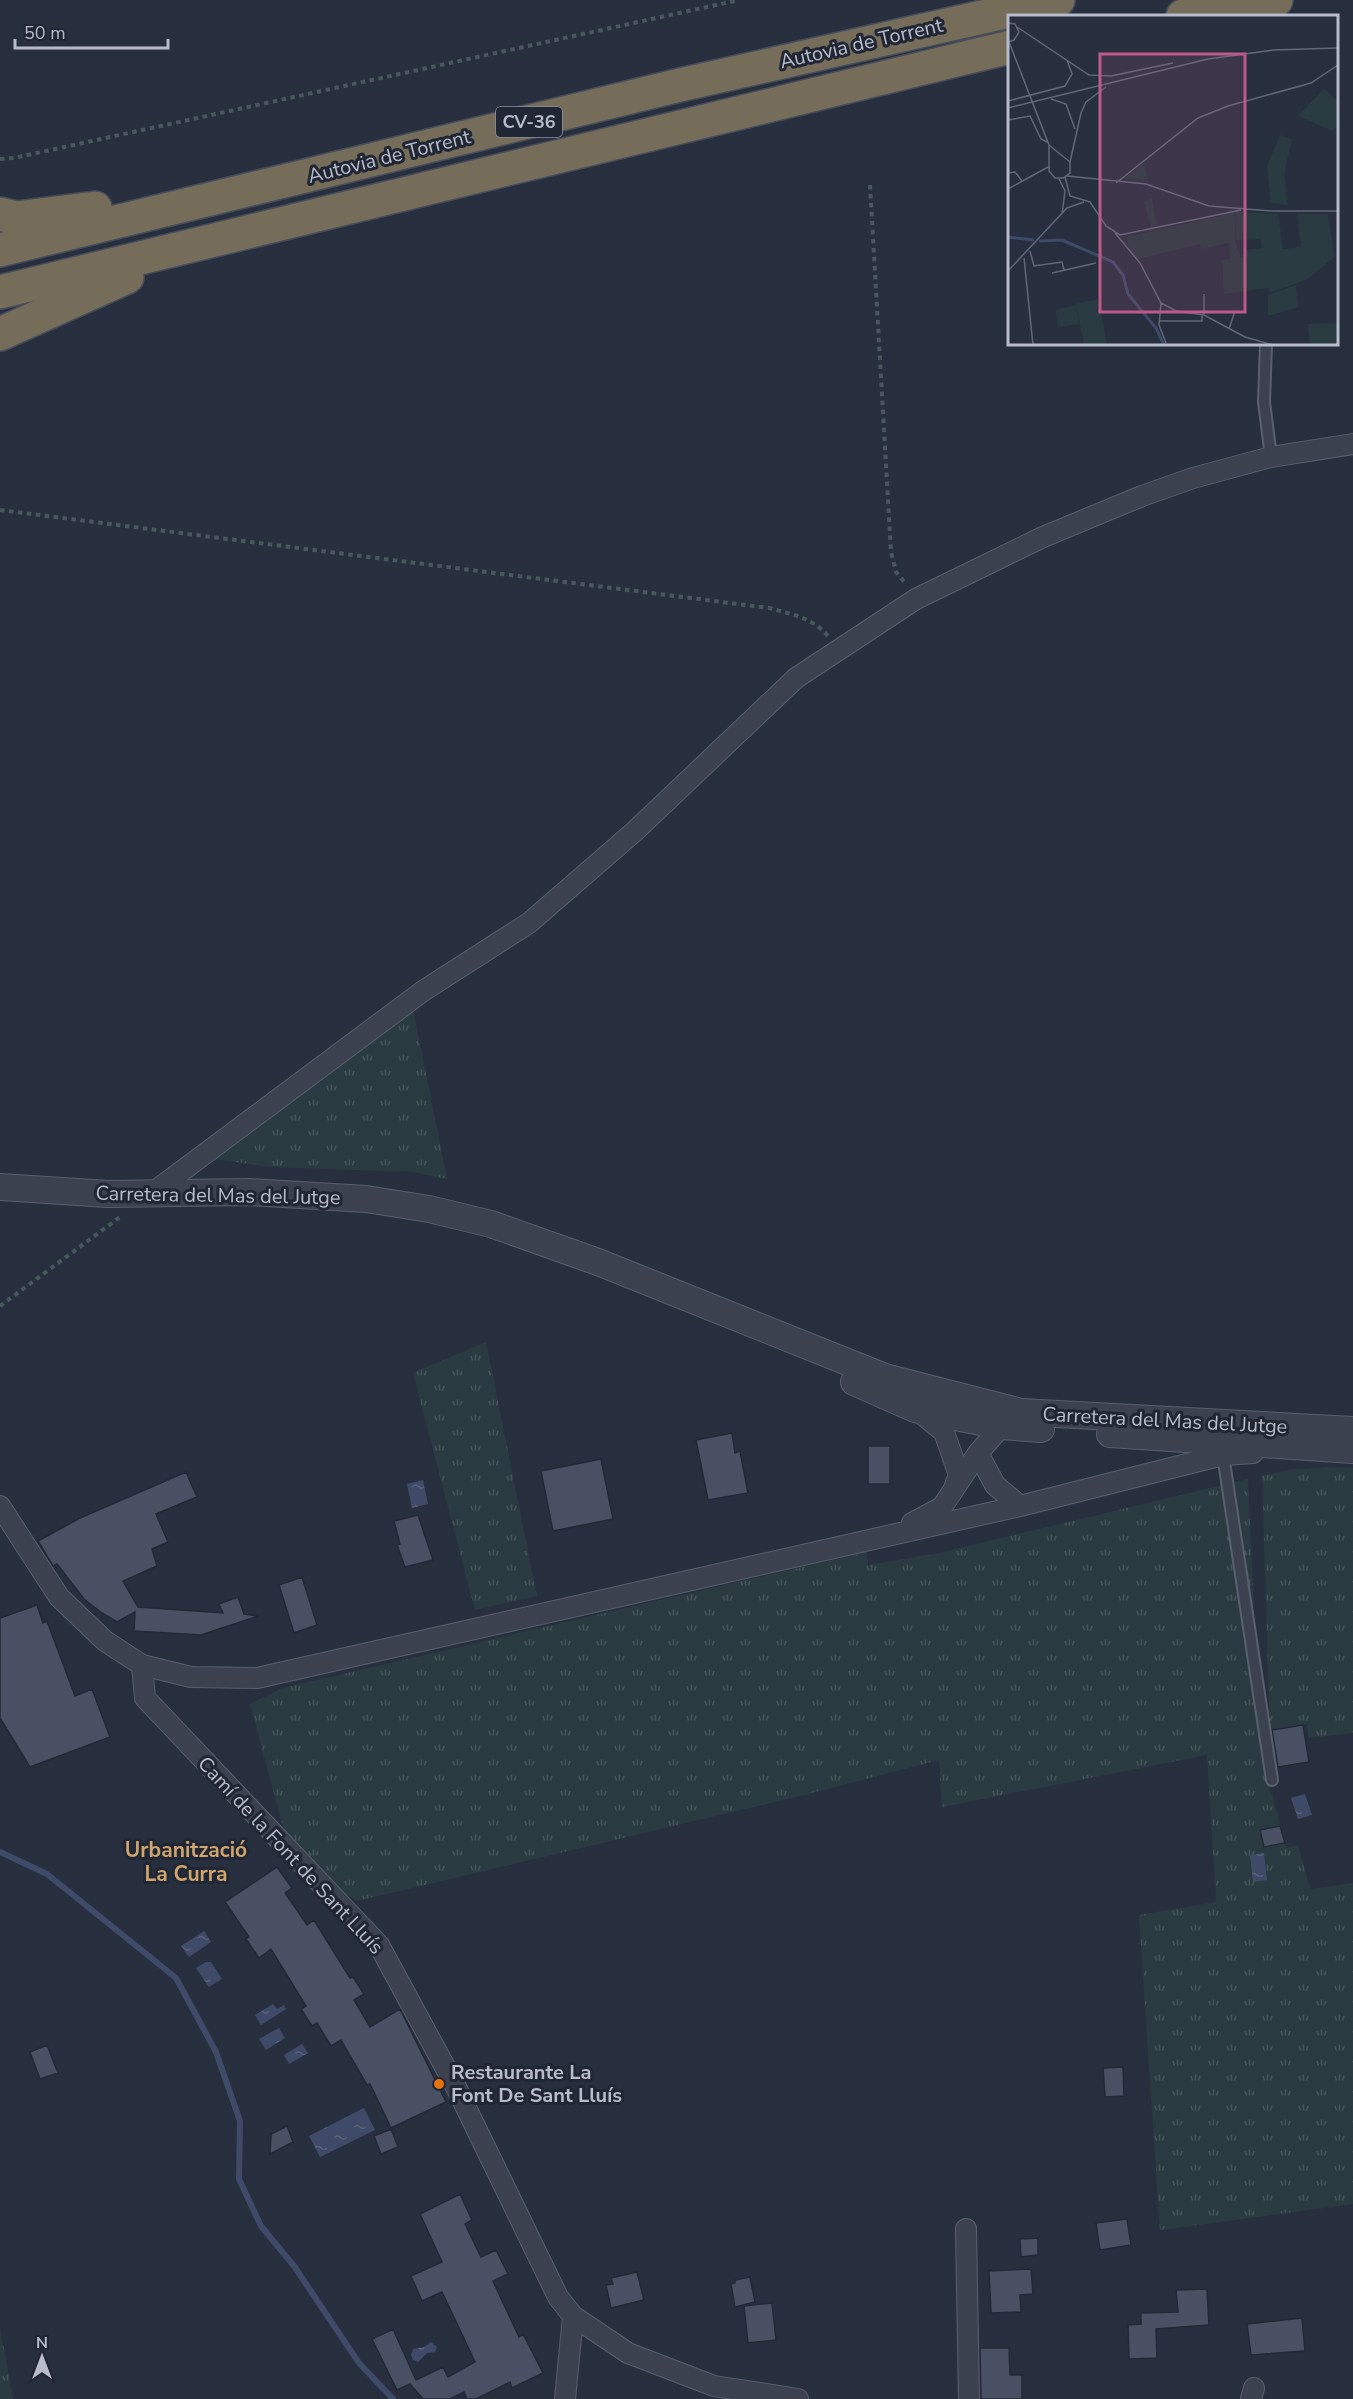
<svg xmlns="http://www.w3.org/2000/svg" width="1353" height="2399" font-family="'Nunito Sans',sans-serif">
<defs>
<pattern id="grass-tufts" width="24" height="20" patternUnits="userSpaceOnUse" patternTransform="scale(1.5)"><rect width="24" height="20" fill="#293b40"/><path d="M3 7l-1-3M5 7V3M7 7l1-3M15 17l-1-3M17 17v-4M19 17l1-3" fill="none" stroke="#46555a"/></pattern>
<pattern id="water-ripples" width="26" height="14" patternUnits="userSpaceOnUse" patternTransform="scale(1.5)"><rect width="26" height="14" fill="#3e4a67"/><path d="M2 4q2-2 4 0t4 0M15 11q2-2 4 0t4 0" fill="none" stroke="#58627b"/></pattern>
</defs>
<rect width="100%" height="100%" fill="#272f3f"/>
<path fill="url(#grass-tufts)" d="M413 1009 447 1179 413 1172 269 1167 215 1159Z
M486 1342 537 1596 475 1610 413 1373Z
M1327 1467 1353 1468V1733L1309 1738 1307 1724 1270 1731 1262 1476 1288 1470Z
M1248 1479 1260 1744 1264 1768 1287 1848 1298 1845 1310 1889 1353 1883V2204L1160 2230 1139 1915 1216 1902 1207 1755 942 1807 939 1760 804 1795 357 1901 327 1881 286 1838 250 1704 283 1688 867 1552 868 1565 935 1554Z
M0 2327 13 2399H0Z"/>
<path fill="url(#water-ripples)" d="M423 1480 428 1504 412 1508 407 1484Z
M1305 1794 1312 1815 1298 1819 1291 1798Z
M1264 1853 1267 1880 1253 1882 1250 1855Z
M204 1931 211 1942 189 1957 181 1946Z
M206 1962H211L222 1979 209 1987 196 1968Z
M273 2004 277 2009 284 2005 286 2009 261 2025 255 2015Z
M279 2028 285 2038 266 2050 259 2039Z
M302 2044 308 2053 289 2064 284 2055Z
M364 2108 375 2130 320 2157 309 2136Z
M431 2342 437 2347 435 2352 427 2353 418 2362 413 2360 411 2355 413 2349 424 2347Z"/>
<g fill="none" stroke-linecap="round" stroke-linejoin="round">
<path stroke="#3e4a67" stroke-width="6" d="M0 1852 47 1874 176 1978 216 2052 240 2121 239 2179 261 2226 294 2266 359 2363 393 2399"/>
</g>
<path fill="#495063" stroke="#222836" stroke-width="1.5" d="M732 1433 735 1453 740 1451 748 1493 708 1500 696 1440Z
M868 1446H890V1484H868Z
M601 1459 613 1519 553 1531 541 1471Z
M186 1472 197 1497 156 1514 168 1542 152 1549 157 1566 123 1581 138 1607 223 1613 219 1604 238 1597 244 1614 258 1616 201 1635 134 1631 135 1612 117 1622 102 1613 84 1599 57 1564 53 1566 38 1541 80 1518Z
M418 1515 433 1560 405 1567 397 1545 400 1544 394 1521Z
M302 1577 317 1625 294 1633 279 1585Z
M37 1605 43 1623 47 1621 75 1696 92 1689 110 1737 30 1767 0 1718V1618Z
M1303 1725 1309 1762 1278 1767 1272 1730Z
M1280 1826 1285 1843 1264 1847 1260 1830Z
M277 1867 292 1888 285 1893 307 1925 314 1920 350 1978 353 1977 364 1994 354 2000 370 2027 400 2009 446 2102 391 2128 370 2084 367 2085 341 2040 331 2046 317 2023 312 2026 301 2009 306 2006 271 1949 259 1958 246 1939 249 1937 225 1902Z
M47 2045 58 2073 40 2079 30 2052Z
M1123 2067 1124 2096 1105 2097 1103 2068Z
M287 2126 293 2142 270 2154 271 2134Z
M391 2129 398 2147 381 2154 374 2136Z
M460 2194 472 2220 465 2224 481 2257 496 2250 508 2274 493 2281 519 2337 523 2334 543 2373 512 2388 510 2382 476 2399H467L464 2392 450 2399H423L410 2384 397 2390 372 2339 393 2329 416 2380 443 2367 448 2377 475 2362 442 2292 422 2301 411 2276 442 2262 420 2214Z
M1127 2219 1131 2245 1100 2250 1096 2223Z
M1038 2238V2255L1021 2257 1020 2239Z
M1031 2269 1033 2294 1020 2295 1021 2312 991 2313 989 2271Z
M637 2272 644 2300 611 2308 606 2285 613 2284 611 2278Z
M750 2277 755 2302 735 2307 731 2284 735 2283V2280Z
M1207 2289 1209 2325 1156 2329 1157 2358 1129 2359 1128 2325 1141 2324V2313L1178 2312 1176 2290Z
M772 2303 776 2340 748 2343 744 2306Z
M1302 2318 1305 2351 1251 2355 1247 2324Z
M980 2348H1009L1010 2375H1022V2399H981Z"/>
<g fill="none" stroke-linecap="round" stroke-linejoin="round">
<g stroke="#595f6d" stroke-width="14">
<path id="service" d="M1266 344 1264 402 1271 457
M1223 1455 1272 1780"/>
</g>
<g stroke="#595f6d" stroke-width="22">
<path id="minor" d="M151 1194 423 991 529 923 635 831 796 678 916 599 1043 537 1142 496 1193 478 1271 457 1353 444
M917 1410 944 1432 959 1475 955 1485
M978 1453 995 1485 1020 1506
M0 1506 59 1597 105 1641 142 1665 191 1677 257 1678 1020 1506 1223 1455 1253 1453
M912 1523 942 1507 978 1453 1008 1419
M142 1665 145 1698 379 1945 457 2089 558 2297 573 2316 628 2353 714 2386 798 2399
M966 2229 969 2399
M565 2399 573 2316
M1251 2399 1254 2388"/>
</g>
<g stroke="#595f6d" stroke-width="28">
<path id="tertiary" d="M0 1187 108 1194 249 1192 366 1199 429 1209 491 1224 598 1262 885 1377 1021 1412 1353 1430
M854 1382 915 1409 1001 1426 1041 1429
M1110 1434 1353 1450"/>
</g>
<g stroke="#464c5a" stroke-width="36">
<path id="motorway" d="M1183 16 1276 0
M0 214 16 218 95 208
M0 250 680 85 1058 0
M0 292 1010 47
M0 334 127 277"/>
</g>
<path stroke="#47585d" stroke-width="4" stroke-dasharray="4.5 4.5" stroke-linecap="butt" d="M0 159 14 158 739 0
M870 185 891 552 896 572 905 583
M0 510 769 608C791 614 813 618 828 636
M0 1306 120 1217"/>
<use href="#service" stroke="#3b414f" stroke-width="10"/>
<use href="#minor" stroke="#3b414f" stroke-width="20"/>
<use href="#tertiary" stroke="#3b414f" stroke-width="26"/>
<use href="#motorway" stroke="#756d59" stroke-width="33"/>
</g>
<circle fill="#e8710a" stroke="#202634" stroke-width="2" cx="439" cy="2084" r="6"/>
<g text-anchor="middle" stroke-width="6" stroke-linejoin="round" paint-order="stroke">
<rect fill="#202634" stroke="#8a8f9d" stroke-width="1.5" x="496" y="107" width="66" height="30" rx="4.5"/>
<g font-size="18" font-weight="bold" fill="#b8bcca">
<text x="529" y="128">CV-36</text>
</g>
<g font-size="20" fill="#b8bcca" stroke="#202634">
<text transform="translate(861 43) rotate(-13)" y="7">Autovia de Torrent</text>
<text transform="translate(389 156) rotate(-14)" y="7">Autovia de Torrent</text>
<text transform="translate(218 1195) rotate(1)" y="7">Carretera del Mas del Jutge</text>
<text transform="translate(1165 1420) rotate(3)" y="7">Carretera del Mas del Jutge</text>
<text transform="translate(291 1855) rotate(47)" y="7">Camí de la Font de Sant Lluís</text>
</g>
<g font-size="20" font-weight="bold" fill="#b8bcca" stroke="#202634" text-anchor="start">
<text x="451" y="2079">Restaurante La<tspan x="451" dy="23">Font De Sant Lluís</tspan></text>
</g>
<g font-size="21" font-weight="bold" fill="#cfa46d" stroke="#202634">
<text x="186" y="1857">Urbanització<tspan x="186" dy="24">La Curra</tspan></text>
</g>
</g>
<g transform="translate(1008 15)">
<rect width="330" height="330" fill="#272f3f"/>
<path d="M316 74 330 87V110L325 116 290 101ZM272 120 284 125 276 158 280 190 263 188 259 151ZM136 148 140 166 115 164ZM144 183 149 211 143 212 136 187ZM226 198 228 229 233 242 238 241V235L254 233 253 224 228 225 227 198 234 197 270 199 275 234 293 232 289 199H320L326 242 300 264 279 272 262 278 261 273 216 279 214 245 222 244 221 228 193 234 192 229 130 244 122 237 118 222 122 221ZM288 270 290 292 260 301V280ZM90 284 99 330H76L68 289ZM68 290 71 309 50 312 48 295ZM330 308V330H302L300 309Z" fill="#293b40"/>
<path fill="none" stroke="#3e4a67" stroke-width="3" d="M0 222 26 225M31 226 54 225 105 247 115 260 120 279 148 313 156 330"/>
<path fill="none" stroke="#616777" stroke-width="1.5" d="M0 8 7 9 11 17 6 25 0 27M9 12 81 60 103 61 165 48M1 27 41 130V156L47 163H55L62 158V147L41 130M43 84 58 89 67 114M0 86 57 71 64 59 59 45M0 93 200 44 265 35 330 33M0 105 22 101 33 124 41 128M62 147 73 98 78 87 98 72M0 158 7 157 14 166M59 161 138 169 201 191 263 196M57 162 62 181 82 187 98 211 112 220 233 195M51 164 57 176 54 199M108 168 190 103 220 91 303 68 330 50M0 174 40 152M263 196H330M107 218 132 248 153 288 168 296 196 300 237 322 265 330M22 236 26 251 54 247 56 255M16 243 25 330M0 256 59 193 76 187M44 258 88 248M196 279V300M153 288 151 310 158 328M152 306H194V300M221 314 227 296"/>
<path fill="#be5a87" fill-opacity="0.15" stroke="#be5a87" stroke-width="3" d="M92 39H237V297H92Z"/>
<rect width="330" height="330" fill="none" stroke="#b8bcca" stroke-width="3"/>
</g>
<g transform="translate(42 2357)" stroke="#202634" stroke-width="4.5" paint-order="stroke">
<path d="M0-4.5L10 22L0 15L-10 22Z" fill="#b8bcca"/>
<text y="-9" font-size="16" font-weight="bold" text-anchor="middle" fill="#b8bcca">N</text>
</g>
<path d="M15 39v9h153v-9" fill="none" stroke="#b8bcca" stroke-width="3"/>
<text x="24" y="39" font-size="18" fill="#b8bcca" stroke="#202634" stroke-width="4.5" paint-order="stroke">50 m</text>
</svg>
